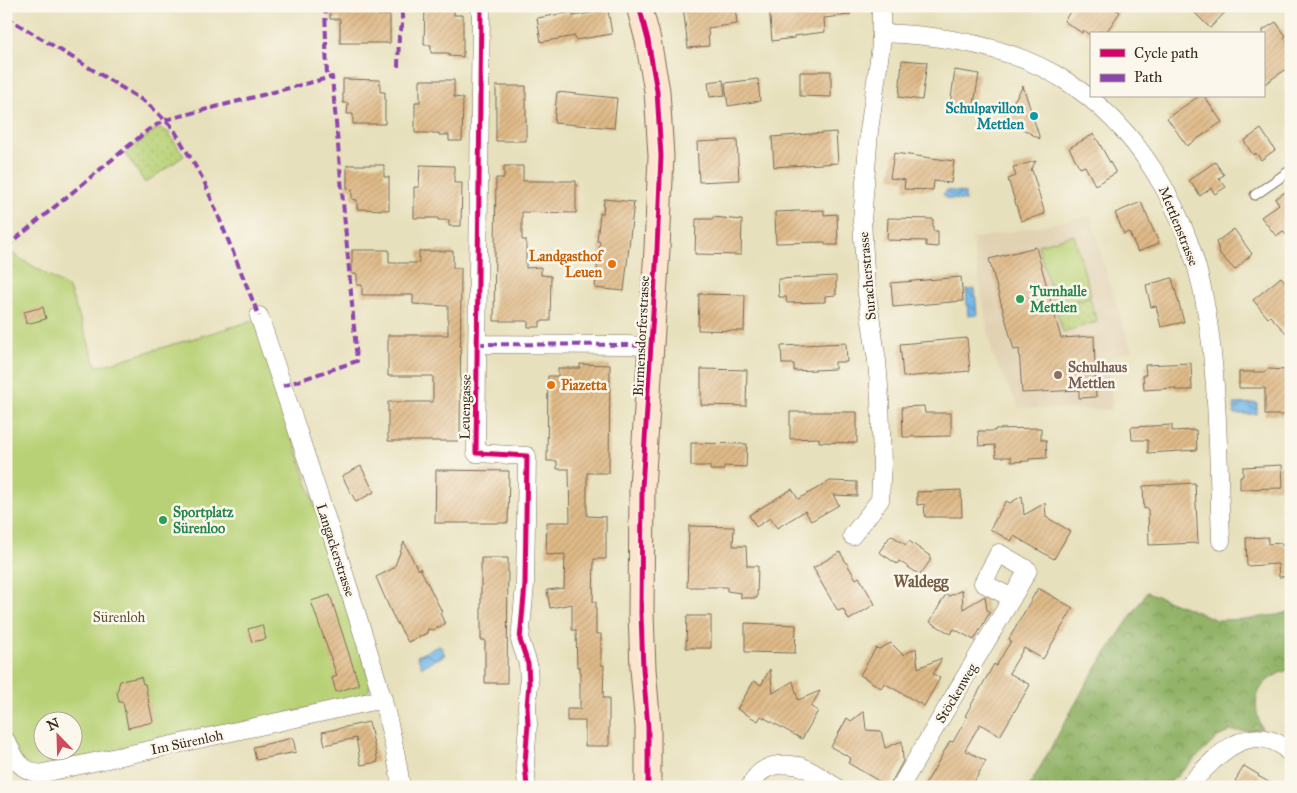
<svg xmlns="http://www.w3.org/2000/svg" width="1297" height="793" font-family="'IM FELL Great Primer',serif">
<defs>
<pattern id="grass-dots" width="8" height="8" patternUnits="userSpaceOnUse" patternTransform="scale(1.25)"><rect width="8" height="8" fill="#b8d176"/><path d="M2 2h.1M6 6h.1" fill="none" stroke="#9fb466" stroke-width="1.8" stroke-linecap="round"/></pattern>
<pattern id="forest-crowns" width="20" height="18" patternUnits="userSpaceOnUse" patternTransform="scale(1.25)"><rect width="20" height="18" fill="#92b367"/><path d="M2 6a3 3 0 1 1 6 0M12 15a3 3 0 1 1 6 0" fill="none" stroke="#789254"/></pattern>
<pattern id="water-waves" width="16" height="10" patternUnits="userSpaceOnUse" patternTransform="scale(1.25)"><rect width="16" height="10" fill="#72b7e9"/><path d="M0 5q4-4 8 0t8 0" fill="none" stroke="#5f95bc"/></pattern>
<pattern id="building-hatch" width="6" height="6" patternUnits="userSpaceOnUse" patternTransform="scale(1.25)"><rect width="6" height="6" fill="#dfba88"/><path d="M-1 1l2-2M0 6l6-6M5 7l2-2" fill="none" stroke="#c0a075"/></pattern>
</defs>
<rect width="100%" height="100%" fill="#fbf7ec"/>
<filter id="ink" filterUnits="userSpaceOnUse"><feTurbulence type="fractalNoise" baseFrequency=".02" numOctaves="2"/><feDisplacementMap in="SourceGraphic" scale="10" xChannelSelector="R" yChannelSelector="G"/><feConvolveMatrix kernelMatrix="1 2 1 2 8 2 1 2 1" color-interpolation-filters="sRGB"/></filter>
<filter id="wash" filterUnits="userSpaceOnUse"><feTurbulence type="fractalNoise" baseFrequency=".0096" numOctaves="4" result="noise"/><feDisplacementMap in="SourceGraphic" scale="20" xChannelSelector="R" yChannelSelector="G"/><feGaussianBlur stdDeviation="1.12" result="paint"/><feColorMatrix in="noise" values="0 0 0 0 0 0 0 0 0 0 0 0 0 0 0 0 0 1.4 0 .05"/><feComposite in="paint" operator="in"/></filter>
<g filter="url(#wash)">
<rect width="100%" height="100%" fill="#e7e0bc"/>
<path fill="#e1d2b4" d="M1091 216 1110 286 1132 351 1110 357 1112 410 1019 408 992 354 972 239Z"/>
<path fill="url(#grass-dots)" stroke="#7a7e4a" d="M160 129 168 132 184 156 145 183 125 153 154 130Z
M1090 298 1097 322 1063 332 1055 307Z"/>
<path fill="url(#forest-crowns)" stroke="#666e42" d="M1147 592 1217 620 1252 619 1260 617 1277 615 1291 611V669C1258 679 1249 698 1262 729L1249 731H1231L1218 737 1173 780 1163 787H1029L1089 679Z"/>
<path fill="#b8d176" stroke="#7a7e4a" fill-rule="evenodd" d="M1074 235 1091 296 1055 306 1038 245Z
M8 251 69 288 97 367 255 320 371 681 369 690 363 696 37 770 24 763 6 732V253ZM42 720H72V750H42Z"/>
<path fill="url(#water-waves)" stroke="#567084" d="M947 190 965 193V201L946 198 943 194Z
M975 289 977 315 968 316 966 290Z
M1257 403V414H1234V404Z
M440 645 445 655 422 667 417 656Z"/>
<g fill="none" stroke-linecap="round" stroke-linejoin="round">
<path stroke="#72b7e9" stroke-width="5" d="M6 779 15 787"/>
</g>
<g id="blocks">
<path fill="url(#building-hatch)" d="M330 6H379V15H390V43H340V19H330Z
M425 6H454V15H463V57L449 56V53H431V45H424Z
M683 6H735L737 24 708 28 709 46 688 48Z
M769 6H849L850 15 824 18 825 32 794 36V38L772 41Z
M1074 6H1110L1120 12 1105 34H1088L1083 30 1082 33 1064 21Z
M1188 6H1231L1210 28Z
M608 10 612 34 575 40V36L541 42 537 18 573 12V16Z
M1276 22 1286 36 1284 38 1291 48V66L1263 85V30Z
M902 60 927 62 922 100 899 97Z
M955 70 979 74 973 110 950 106Z
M819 71H831V97L800 96V72H818Z
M343 79 380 80V92H385V124H353V114H347L348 103H343Z
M758 79 760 101 728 106 725 83Z
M420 80H454V97L463 98 462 141H449V135H439V133H415V102H420Z
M723 80 725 95 710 97 708 82Z
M496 86H526V141H496Z
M1023 86 1040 139 1004 118Z
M557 92 617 98 614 128 554 123Z
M1199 96H1204L1222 122 1187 146 1167 118Z
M1261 129 1275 150 1261 160 1256 153 1253 155 1244 141Z
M836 132 838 163 774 167 772 137Z
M1094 134 1116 173 1095 185 1085 166 1080 168 1069 148Z
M737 140 739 180 699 182 697 142Z
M894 153 954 161 951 183 934 181 933 190 904 189 905 180 890 178Z
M1036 161 1030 171 1032 170 1045 214 1021 221 1008 179 1016 176 1013 167Z
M1215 162 1224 175 1219 178 1226 187 1215 194 1211 188 1200 196 1189 180Z
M347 165H384V177H389V210L357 209V200L352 199V189L347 188Z
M420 165 454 166V183H462L461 226H449V220H438V218H414V187H419Z
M504 166H523V181H576V213L522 212V240H526V268L541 267V275L551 276 550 321H540V327H528V321H494L496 178H504Z
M1291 188V242L1283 231 1276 236 1261 217 1279 204 1275 199Z
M604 199 634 202 624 291 595 288 600 241H597L600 213 603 214Z
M1141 202 1159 243 1138 252 1129 232 1124 234 1115 213Z
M824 210V215L837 214 838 245H825V242L776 243 775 212Z
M713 217 742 220 741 255 695 254 696 219H713Z
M888 218 933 219V231H938V247L926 246V241L887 240Z
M1234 229 1252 254 1235 270 1220 254 1216 242Z
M1036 247 1061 338 1094 336 1096 397 1079 398V390L1022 393 1019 349 1014 350 989 259Z
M352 250H389V263H419V251H453V268H461L460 441H388V402H433V376H388V335H448V306L413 304V295H362V285H357V274H352Z
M836 276V295L825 296V302L787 303 786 297H779L778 279Z
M961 277 963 301 893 307 891 283Z
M1281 277 1291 288V338L1270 316 1268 318 1253 300Z
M1172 278 1184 322 1161 327 1156 306 1151 307 1146 285Z
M699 294 745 295 744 331 698 330Z
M43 307 46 319 26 324 24 312Z
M967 338 970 371 903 377 900 344Z
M846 343 847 362H835V369L794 371V364H782L781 346Z
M1191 363 1192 390H1175V388L1144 390 1143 375H1146L1145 365Z
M580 364 610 365 609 473H587V516L606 517V559H594L593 602H596V634H601V665H604L603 698H609V746H585V721H567V709H580V667H577L576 630H572V604L550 608 547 590 564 588 565 554 546 555 547 522H570L569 469H557V461H547L548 376H558V368H580Z
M701 369 747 370 746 406 701 405Z
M1268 369 1286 370V388H1289V415H1265V388H1239V372H1264Z
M924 406 925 413H951V436L903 437 902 407Z
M790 412H857V443L819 442V438L790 439Z
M1172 425V431L1196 430 1197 450 1148 453V440H1132L1131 427Z
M1041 428V440H1046L1047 458 1029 459V461L1011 462V457H996L995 445 979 446 978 431H995V429Z
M691 443 747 444 746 467 724 466V470H710V466H691Z
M1282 465 1283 488 1240 489V476H1243V467Z
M361 466 374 492 356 502 342 476Z
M436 470 509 471 508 523H435Z
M830 481 857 482V496L833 495 839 505 811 521 805 511 777 528 770 518 756 527 749 515 792 489 798 499Z
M1195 483 1198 543 1149 545 1148 508 1144 509 1143 486Z
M961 490 962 517H925L924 504 917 505V492Z
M1022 496 1024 515 1045 503 1046 517 1070 531 1054 559 1014 536 1011 541 990 529 1006 501 1010 503Z
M689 526 734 527 733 546H746L747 566H758L757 598H741V593L727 591V587H687Z
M891 535 906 545 909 541 930 556V561L920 575 899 561 897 564 879 552Z
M1268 537V544L1282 543V546H1291V576L1279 577 1278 564 1247 566 1246 538Z
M404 542 418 570 420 568 442 612 440 613 445 624 433 630 428 629 427 633 408 642 392 614 376 577 394 568Z
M840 552 856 579 859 577 875 604 849 620 843 609 838 611 816 574H817L813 568Z
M481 558H508L507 683H485V640H481Z
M1038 588 1073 608 1043 659 1024 648 1009 673 1030 685 1000 736 980 724 965 750 986 761 971 787H924L950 741 953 742 967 717 965 716 994 664 996 666 1011 641 1009 639Z
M962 590 963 609 985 596 987 610 990 612 974 640 954 629 951 634 930 622 946 594 949 596Z
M330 595 359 685 336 692 332 678 337 676 311 601Z
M687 616H711V648H686Z
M745 623 796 625 795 653 745 652Z
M262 625 266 639 252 642 248 629Z
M891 643 903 655 916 648 918 668 942 658 933 674 940 678 924 706 884 683 881 688 860 675 876 648 879 649Z
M770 669 773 693 793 681 798 700 820 691 811 707 818 711 802 739 761 716 758 721 737 709 754 681 761 685Z
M141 677 143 684H145L153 722 128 728 123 702H119L117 692 120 681Z
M864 711 866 730 881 731 885 748 902 741 903 761 889 787 848 763 851 758 831 747 847 718 851 721Z
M369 722 378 762 361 765 356 738 325 745 322 732Z
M293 738 296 752 256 760 253 747Z
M1244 766 1259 775 1258 776 1277 787H1244L1235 781Z"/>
</g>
</g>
<g filter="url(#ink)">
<use href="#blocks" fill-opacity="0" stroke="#776a55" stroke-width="1"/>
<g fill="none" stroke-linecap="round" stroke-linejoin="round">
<g stroke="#776a55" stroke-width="11">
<path id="service" d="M1255 195 1291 170"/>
</g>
<g stroke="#776a55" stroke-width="19">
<path id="minor" d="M481 6 476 453 527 456 525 585 520 640 528 664 529 684 527 707 528 724 525 763 527 787
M881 33C943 35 1013 47 1066 81 1138 127 1184 207 1202 288 1219 369 1218 459 1221 541
M259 316C290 407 320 498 349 589 369 655 392 719 401 787
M477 344 628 345 652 347
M852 536 880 500 882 464 880 399 877 361 866 288 862 221 869 131 881 45V6
M6 741C17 760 17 768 39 774L383 699
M750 787C759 766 777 762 799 766 810 769 826 781 836 787
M900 787 1012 598 1028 570 999 553 983 583 1012 598
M1187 787C1210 764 1241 723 1279 744 1283 746 1287 751 1291 754"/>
</g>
<g stroke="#776a55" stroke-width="27">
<path id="secondary" d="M639 6 648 40 657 91 661 156 657 249 642 488 641 613 643 669 648 727V787"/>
</g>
<use href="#service" stroke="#fff" stroke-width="9"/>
<use href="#minor" stroke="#fff" stroke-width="18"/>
<use href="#secondary" stroke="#fbe5cf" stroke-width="25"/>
<path stroke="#8e44ad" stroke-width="4" stroke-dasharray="8 4" stroke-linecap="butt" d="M325 6 327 77
M6 17 147 103 173 128 204 181 259 316
M398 67 399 36 402 26V6
M6 247 148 130 165 120 332 77 357 361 283 386
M477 344 628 345 652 347"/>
<g stroke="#fbf7ec" stroke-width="8">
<path id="cycleway" d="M481 6 476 453 527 456 525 585 520 640 528 664 529 684 527 707 528 724 525 763 527 787
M639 6 648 40 657 91 661 156 657 249 642 488 641 613 643 669 648 727V787"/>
</g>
<use href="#cycleway" stroke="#d6006c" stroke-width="5"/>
</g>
</g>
<circle fill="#0f9aa8" stroke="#fbf7ec" stroke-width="2" cx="1034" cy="116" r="5"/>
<g fill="#e8710a" stroke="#fbf7ec" stroke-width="2">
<circle cx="612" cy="264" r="5"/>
<circle cx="551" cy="385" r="5"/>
</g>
<g fill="#2e9e5b" stroke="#fbf7ec" stroke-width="2">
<circle cx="1020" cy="299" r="5"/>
<circle cx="163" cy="520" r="5"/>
</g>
<circle fill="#8d6e63" stroke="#fbf7ec" stroke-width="2" cx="1058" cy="375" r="5"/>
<g text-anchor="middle" stroke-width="5" stroke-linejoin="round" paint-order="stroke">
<g font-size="14" font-weight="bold" fill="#0d838f" stroke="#fbf7ec" text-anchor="end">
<text x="1024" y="113">Schulpavillon<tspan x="1024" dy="16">Mettlen</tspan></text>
</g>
<g font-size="14" fill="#3b2a1e" stroke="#fbf7ec">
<text transform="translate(1179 226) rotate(68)" y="5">Mettlenstrasse</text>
<text transform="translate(867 276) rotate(-95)" y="5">Suracherstrasse</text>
<text transform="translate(641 336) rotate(-87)" y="5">Birmensdorferstrasse</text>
<text transform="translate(465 407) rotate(-89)" y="5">Leuengasse</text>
<text transform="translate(336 550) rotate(72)" y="5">Langackerstrasse</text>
<text transform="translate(956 693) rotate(-59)" y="5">Stöckenweg</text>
<text transform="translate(187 742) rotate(-12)" y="5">Im Sürenloh</text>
</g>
<g font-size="14" font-weight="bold" fill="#c56008" stroke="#fbf7ec" text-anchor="end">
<text x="602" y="261">Landgasthof<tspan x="602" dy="16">Leuen</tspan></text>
<text x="561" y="390" text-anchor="start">Piazetta</text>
</g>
<g font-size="14" font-weight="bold" fill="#27864d" stroke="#fbf7ec" text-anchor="start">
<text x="1030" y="296">Turnhalle<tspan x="1030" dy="16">Mettlen</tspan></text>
<text x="173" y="517">Sportplatz<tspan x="173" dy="16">Sürenloo</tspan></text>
</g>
<g font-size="14" font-weight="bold" fill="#785e54" stroke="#fbf7ec" text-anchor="start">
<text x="1068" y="372">Schulhaus<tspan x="1068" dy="16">Mettlen</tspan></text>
</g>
<g font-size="14" fill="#5a5434" stroke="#fbf7ec">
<text x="119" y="622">Sürenloh</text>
</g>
<g font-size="16" font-weight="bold" fill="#745c43" stroke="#fbf7ec">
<text x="921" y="587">Waldegg</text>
</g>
</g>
<rect width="1297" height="793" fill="none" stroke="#fbf7ec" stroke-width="25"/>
<rect x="1090" y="32" width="175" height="65" fill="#fbf7ec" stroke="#aea59a"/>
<rect x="1100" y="49" width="25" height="8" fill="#d6006c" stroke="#aea59a"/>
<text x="1134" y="58" font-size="15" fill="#3b2a1e">Cycle path</text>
<rect x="1100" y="74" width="25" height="8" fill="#8e44ad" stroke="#aea59a"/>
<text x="1134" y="82" font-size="15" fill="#3b2a1e">Path</text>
<g transform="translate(58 736) rotate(337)"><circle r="24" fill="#fbf7ec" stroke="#aea59a"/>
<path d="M0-4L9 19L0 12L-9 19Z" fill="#d1495b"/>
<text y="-8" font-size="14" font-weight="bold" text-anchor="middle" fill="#3b2a1e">N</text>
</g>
</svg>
